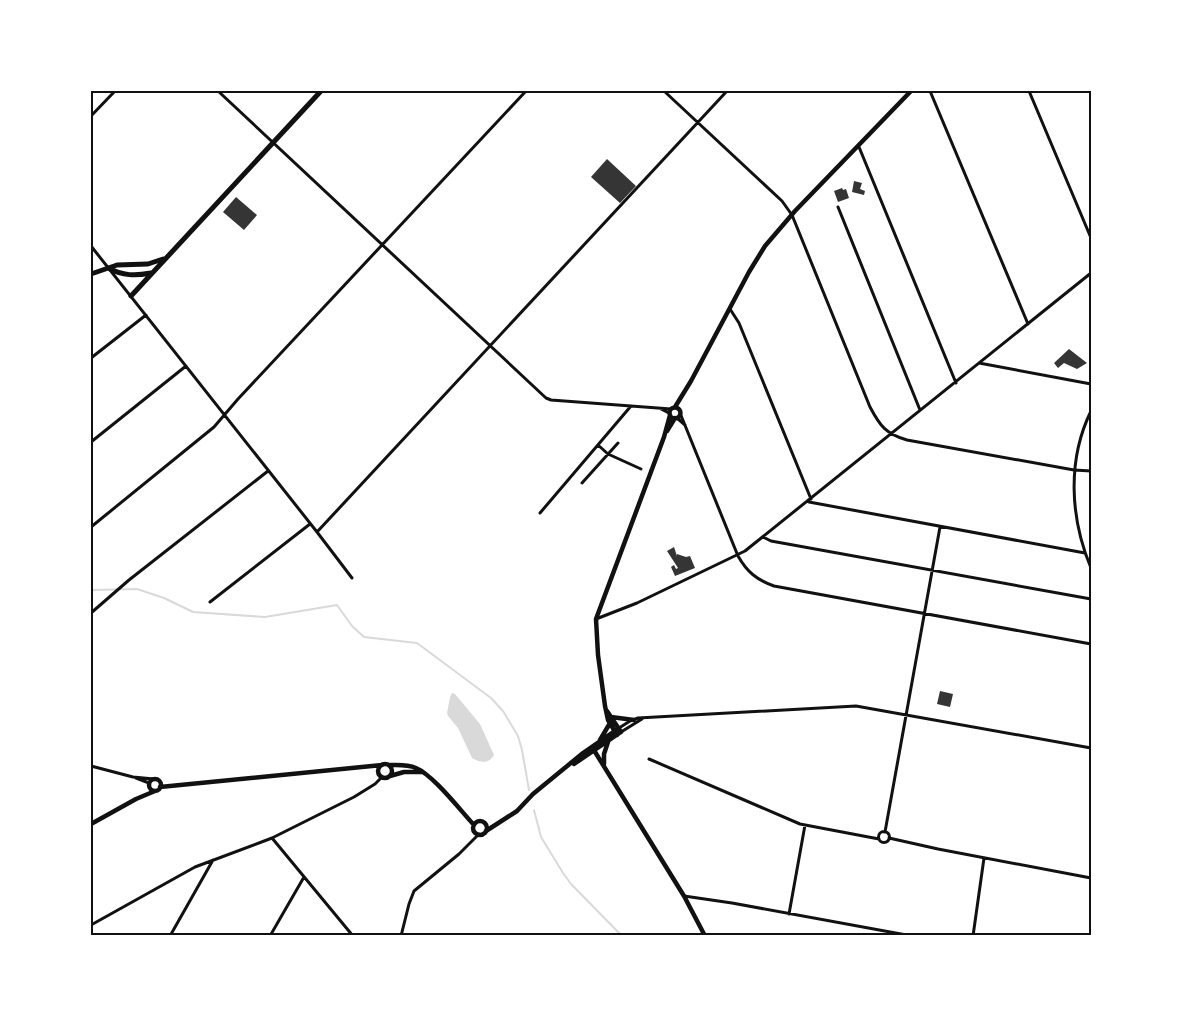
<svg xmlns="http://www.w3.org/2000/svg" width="1182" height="1027" font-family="'Sofia Sans Condensed',sans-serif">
<rect width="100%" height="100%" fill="#fff"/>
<path fill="#d9d9d9" d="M452 693 455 694 480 724 494 755C489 764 480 763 472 758L458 728 448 716 447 713 450 697Z"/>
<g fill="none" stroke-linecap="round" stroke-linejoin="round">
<path stroke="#d9d9d9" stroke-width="2" d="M91 590 137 589 164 598 193 612 265 617 337 605 352 626 364 637 417 643 491 698 503 711 518 736 522 750 529 790
M534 810 541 837 563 873 571 884 622 936"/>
</g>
<path fill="#353535" d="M607 159 636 186 620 203 591 177Z
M854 181 862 183 860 189 865 191 864 195 852 192Z
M842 188 843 190 846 189 849 198 838 202 834 191Z
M236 197 257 215 244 230 223 212Z
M1069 349 1087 363 1077 369 1064 363 1058 368 1054 363Z
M674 547 677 556V554L686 557 690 556 695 568 675 576 671 567 674 565 676 569 678 568 667 551Z
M940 691 953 694 950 707 937 704Z"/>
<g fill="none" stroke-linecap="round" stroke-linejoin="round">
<path stroke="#111" stroke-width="3" d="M218 91 546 398 551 400 671 409
M664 91 782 201 792 215 870 407C880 426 886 434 907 440L1074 470 1091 471
M930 91 1028 324
M1029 91 1091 238
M91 116 115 91
M859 147 956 383
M838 207 920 410
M91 246 317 532 352 578
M730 309 739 323 811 499
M91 358 146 315
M979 363 1091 384
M661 409 669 413
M1091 411C1067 460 1070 518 1091 568
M680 413 738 556C747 572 757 580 774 586L1091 644
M677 418 685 425
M91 442 186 366
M598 445 608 454 641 469
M582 483 618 443
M809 502 1085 553
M540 513 631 406
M91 527 214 427 238 399 526 91
M317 532 727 91
M763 537 771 541 1091 599
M210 602 310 524
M91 613 129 580 268 471
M596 619 637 603 745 551 1091 273
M619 728 630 721 638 718 856 706 1091 748
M621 732 642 719
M649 759 800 824 879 839
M91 766 133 777 154 779
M136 778 149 783
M878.5 837a5.5 5.5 0 1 1 11 0a5.5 5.5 0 1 1-11 0Z
M885 832 940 527
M272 838 353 936
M889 838 938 849 1091 878
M684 896 732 903 912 936
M789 914 805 825
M91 925 195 867 272 838 354 797 375 784 382 777
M170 936 213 860
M270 936 304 877
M401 936 409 904 414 891 459 854 479 834
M973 936 984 858"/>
<path stroke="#111" stroke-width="4.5" d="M675 407 691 381 749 272 765 246 795 211 911 91
M669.5 413a5.5 5.5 0 1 1 11 0a5.5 5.5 0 1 1-11 0Z
M667 431 675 418
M611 717 634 720
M617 735 608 720 605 706 598 655 596 619 664 437 670 415
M600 740 610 723
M592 747 684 896 705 936
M574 764 621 732 607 711
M604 764V754L608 742
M378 771a7 7 0 1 1 14 0a7 7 0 1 1-14 0Z
M389 765C398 765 407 764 416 768 433 775 460 810 474 825
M390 776 404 772H421
M149 785a6 6 0 1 1 12 0a6 6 0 1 1-12 0Z
M160 787 382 765
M473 828a7 7 0 1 1 14 0a7 7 0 1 1-14 0Z
M91 824 136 799 155 791
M486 831 517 811 533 794 583 753 619 728"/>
<path stroke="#111" stroke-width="5" d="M108 268C123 276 135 276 151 273
M91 274 117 265 148 264 163 259
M131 296 321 91"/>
</g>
<rect width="1182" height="1027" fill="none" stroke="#ffffff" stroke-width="185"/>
<rect x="92" y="92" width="998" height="842" fill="none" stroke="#111" stroke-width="2"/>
</svg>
